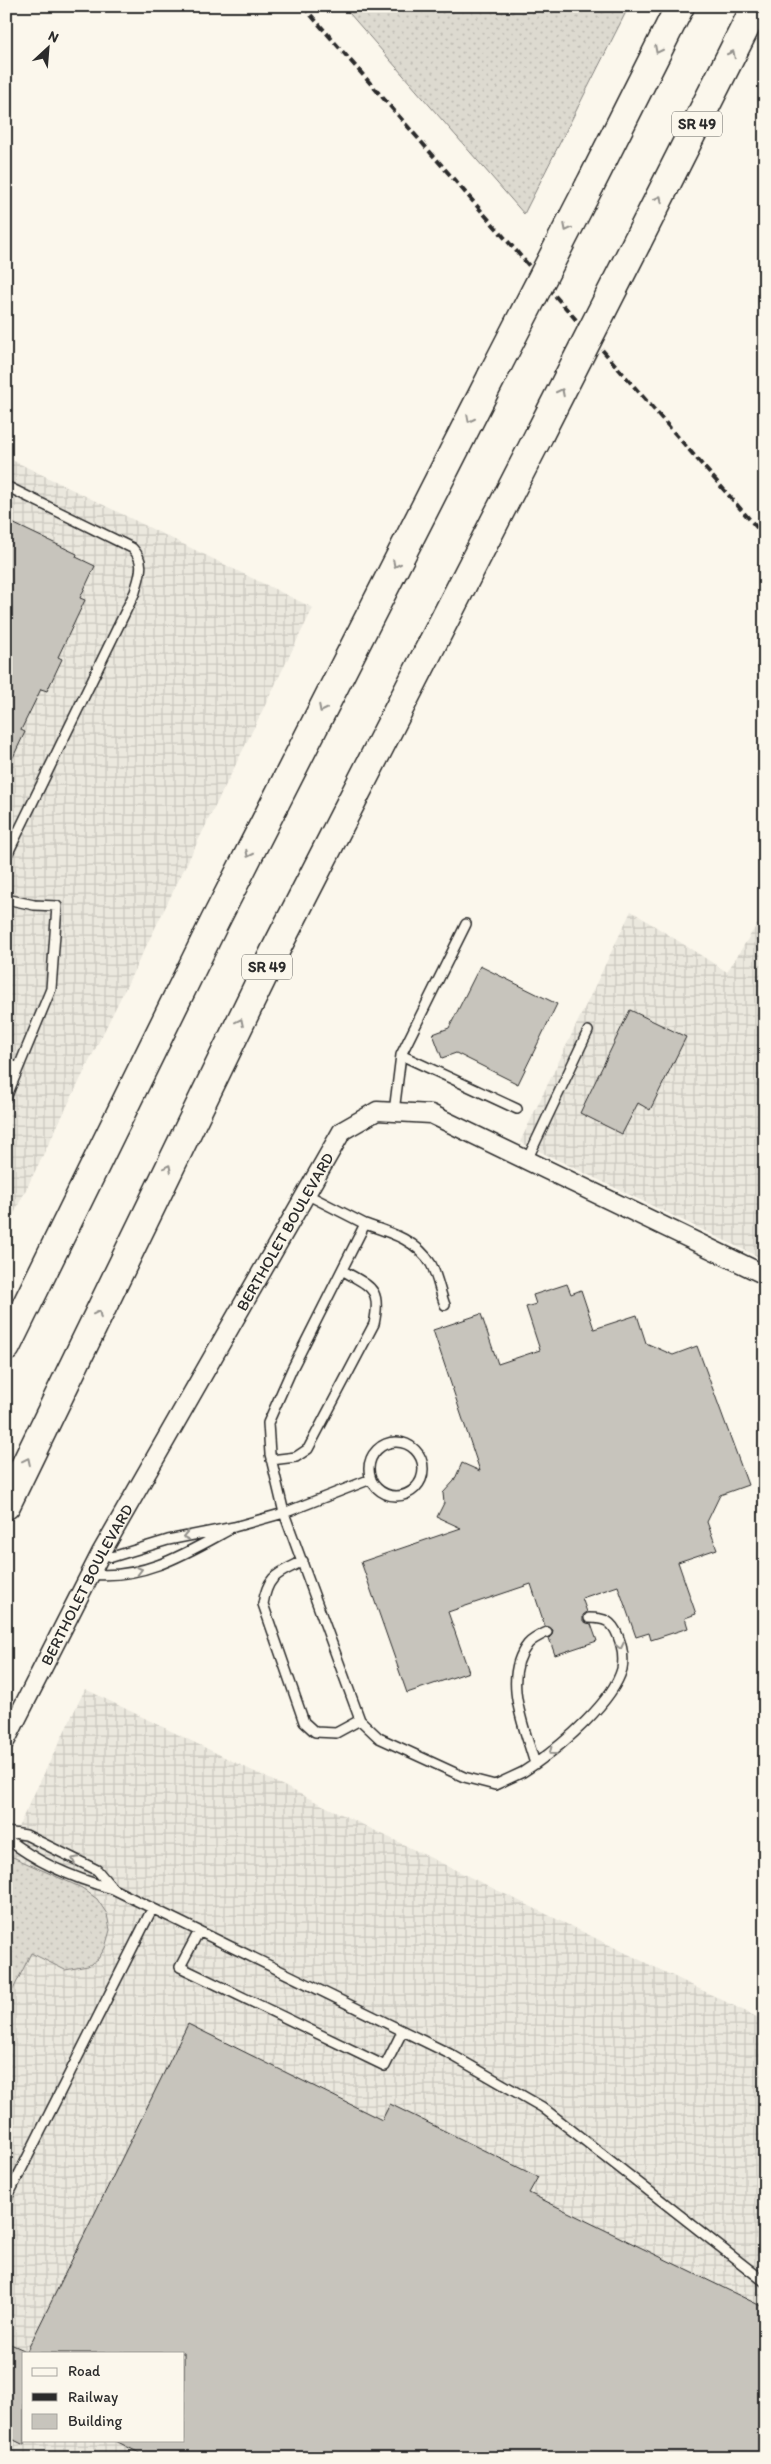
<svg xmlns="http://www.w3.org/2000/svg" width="771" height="2464" font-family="Itim,sans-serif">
<defs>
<pattern id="industrial-grid" width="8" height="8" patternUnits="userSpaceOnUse" patternTransform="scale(1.25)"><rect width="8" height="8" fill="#ebe8de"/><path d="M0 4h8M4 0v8" fill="none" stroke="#cac7bf"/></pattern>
<pattern id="grass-dots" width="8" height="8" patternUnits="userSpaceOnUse" patternTransform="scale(1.25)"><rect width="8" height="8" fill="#dddad0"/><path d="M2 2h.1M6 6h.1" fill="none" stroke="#bebbb3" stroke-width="1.8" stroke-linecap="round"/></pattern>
</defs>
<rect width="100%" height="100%" fill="#fbf7ec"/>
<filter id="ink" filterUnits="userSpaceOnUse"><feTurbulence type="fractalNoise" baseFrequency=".02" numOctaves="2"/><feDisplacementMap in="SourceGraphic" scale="10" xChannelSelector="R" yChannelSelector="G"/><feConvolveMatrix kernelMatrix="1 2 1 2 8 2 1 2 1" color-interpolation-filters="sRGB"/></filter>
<g filter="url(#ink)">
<path fill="url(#industrial-grid)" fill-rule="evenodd" d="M6 457 313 608 6 1230Z
M631 911 727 972 765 912V1260L520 1142Z
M85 1689 765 2021V2458H6V1852ZM24 2353H184V2440H24Z"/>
<path fill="url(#grass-dots)" stroke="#84827e" d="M343 6H629L524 214Z
M6 1854 82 1888 97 1899 107 1914 110 1930 105 1948 98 1959 88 1966 65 1970 31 1953 6 2004Z"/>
<path fill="#c7c4bc" stroke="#2b2b2b" d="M6 520 77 554 76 557 95 566 80 598 85 600 58 657 62 659 47 691 41 689 21 730 25 732 6 772Z
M480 966 557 1004 518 1084 456 1053 442 1058 433 1034 449 1028Z
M630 1010 686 1037 650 1110 638 1103 622 1134 580 1113Z
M567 1284 571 1294 581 1290 594 1329 637 1315 646 1343 673 1355 697 1346 748 1485 720 1495 707 1522 717 1549 678 1562 696 1614 685 1618 688 1628 651 1640 649 1633 636 1637 618 1586 582 1598 587 1612 583 1615V1621L591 1624 597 1641 555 1655 549 1638 552 1635 553 1630 545 1626 531 1584 448 1612 469 1672 407 1693 361 1562 461 1528 437 1517 444 1503 443 1493 454 1481 462 1463 480 1471 433 1330 481 1314 498 1364 540 1350 526 1307 536 1304 533 1295Z
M188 2024 382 2120 390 2104 538 2177 529 2193 765 2308V2458H149L114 2440H184V2353H26Z
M6 2342 24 2350V2445L6 2436Z"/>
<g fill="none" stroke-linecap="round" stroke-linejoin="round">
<g stroke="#2b2b2b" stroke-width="12">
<path id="lane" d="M6 486 132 548C146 562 140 574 135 592L6 857
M6 899 34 905 57 906 51 989 6 1098
M401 1055 517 1109
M6 1063 18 1068
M394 1112 401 1055 466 924
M527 1160 588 1031
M306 1194 365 1224 292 1369 268 1423 270 1454 284 1513 371 1479
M365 1224C389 1232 417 1240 431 1264 437 1275 440 1292 445 1305
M369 1469a27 27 0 1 1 54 0a27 27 0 1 1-54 0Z
M271 1460 296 1457 308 1449 374 1324C382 1287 370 1287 342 1270
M101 1553 112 1557 168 1540 234 1527 284 1513 360 1720 379 1738 464 1777 495 1785 523 1772 535 1764
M303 1561C278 1574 268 1574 263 1604L304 1722 315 1732 336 1733 360 1720
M91 1574C142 1580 185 1554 227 1531
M547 1632C541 1635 532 1639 528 1644 501 1678 525 1728 535 1764 562 1745 613 1702 622 1669 624 1658 622 1646 618 1636 612 1621 605 1618 589 1618
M6 1832 26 1835 97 1870 113 1889
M6 1838C36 1862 76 1879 113 1889L450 2054 542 2107 765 2282
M198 1933 180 1967 385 2066 402 2032
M6 2200 152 1909"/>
</g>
<g stroke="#2b2b2b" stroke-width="21">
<g id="street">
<path id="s1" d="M6 1740 101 1553 342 1131 377 1111 431 1114 765 1275"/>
</g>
</g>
<g stroke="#2b2b2b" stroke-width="31">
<path id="highway" d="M590 185 680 6
M637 242 756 6
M6 1347 215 921 492 376
M6 1505 275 951 539 435"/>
</g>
<use href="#lane" stroke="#fbf7ec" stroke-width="9"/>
<use href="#street" stroke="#fbf7ec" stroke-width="18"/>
<use href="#highway" stroke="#fbf7ec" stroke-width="28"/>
<path stroke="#2b2b2b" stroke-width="4" stroke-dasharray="8 4" stroke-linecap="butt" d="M303 6 765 537"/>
<g stroke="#2b2b2b" stroke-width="31" stroke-linecap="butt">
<path id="highway-bridge" d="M492 376 590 185
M539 435 637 242"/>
</g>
<use href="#highway-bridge" stroke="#fbf7ec" stroke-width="28"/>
</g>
<defs><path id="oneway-chevron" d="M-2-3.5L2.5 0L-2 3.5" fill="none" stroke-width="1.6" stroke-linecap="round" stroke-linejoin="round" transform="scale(1.25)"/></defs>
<g stroke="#93918c">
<use href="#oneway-chevron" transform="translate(658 50) rotate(117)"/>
<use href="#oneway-chevron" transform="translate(732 54) rotate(-63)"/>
<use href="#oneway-chevron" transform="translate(659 199) rotate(-63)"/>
<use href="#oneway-chevron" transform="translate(567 228) rotate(117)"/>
<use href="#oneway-chevron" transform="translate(561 392) rotate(-63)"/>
<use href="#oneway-chevron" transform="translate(470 419) rotate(117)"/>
<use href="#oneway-chevron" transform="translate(396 564) rotate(117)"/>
<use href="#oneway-chevron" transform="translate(322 709) rotate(117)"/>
<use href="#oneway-chevron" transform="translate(249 854) rotate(117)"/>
<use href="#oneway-chevron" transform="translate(240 1022) rotate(-64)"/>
<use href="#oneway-chevron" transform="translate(168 1168) rotate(-64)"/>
<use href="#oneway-chevron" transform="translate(98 1314) rotate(-64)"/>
<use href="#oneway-chevron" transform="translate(27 1461) rotate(-64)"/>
<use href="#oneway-chevron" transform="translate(186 1536) rotate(169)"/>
<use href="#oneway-chevron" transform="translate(139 1570) rotate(-14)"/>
<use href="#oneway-chevron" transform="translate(620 1646) rotate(77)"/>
<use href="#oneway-chevron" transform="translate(552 1752) rotate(144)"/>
<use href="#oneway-chevron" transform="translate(75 1860) rotate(-153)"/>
</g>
</g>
<g text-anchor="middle" stroke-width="4" stroke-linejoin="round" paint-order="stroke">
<g fill="#fbf7ec" stroke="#696865" stroke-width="1">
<rect x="672" y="111.5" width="50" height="25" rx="4"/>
<rect x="242" y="954.5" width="50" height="25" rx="4"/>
</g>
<g font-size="15" font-weight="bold" fill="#2b2b2b">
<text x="697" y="129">SR 49</text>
<text x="267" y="972">SR 49</text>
</g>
<g font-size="16" fill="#2b2b2b" stroke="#fbf7ec">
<text dy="6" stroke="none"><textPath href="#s1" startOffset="580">BERTHOLET BOULEVARD</textPath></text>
<text dy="6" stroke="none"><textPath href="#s1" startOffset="175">BERTHOLET BOULEVARD</textPath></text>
</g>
</g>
<rect width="771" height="2464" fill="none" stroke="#fbf7ec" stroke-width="25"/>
<rect x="12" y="12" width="746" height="2439" fill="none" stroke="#2b2b2b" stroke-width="2" filter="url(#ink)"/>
<rect x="22" y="2352" width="162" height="90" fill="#fbf7ec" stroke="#a8a59f"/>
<rect x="32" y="2368" width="25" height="8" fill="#fbf7ec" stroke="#a8a59f"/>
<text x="68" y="2376" font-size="15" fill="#2b2b2b">Road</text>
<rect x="32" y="2393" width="25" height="8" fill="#2b2b2b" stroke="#a8a59f"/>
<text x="68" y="2402" font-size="15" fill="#2b2b2b">Railway</text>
<rect x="32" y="2414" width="25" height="15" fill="#c7c4bc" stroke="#a8a59f"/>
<text x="68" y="2426" font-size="15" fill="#2b2b2b">Building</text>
<g transform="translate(48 48) rotate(26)" stroke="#fbf7ec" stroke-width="4" paint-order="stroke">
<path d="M0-4L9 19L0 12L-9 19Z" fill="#2b2b2b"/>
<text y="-8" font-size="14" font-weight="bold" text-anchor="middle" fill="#2b2b2b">N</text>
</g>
</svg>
